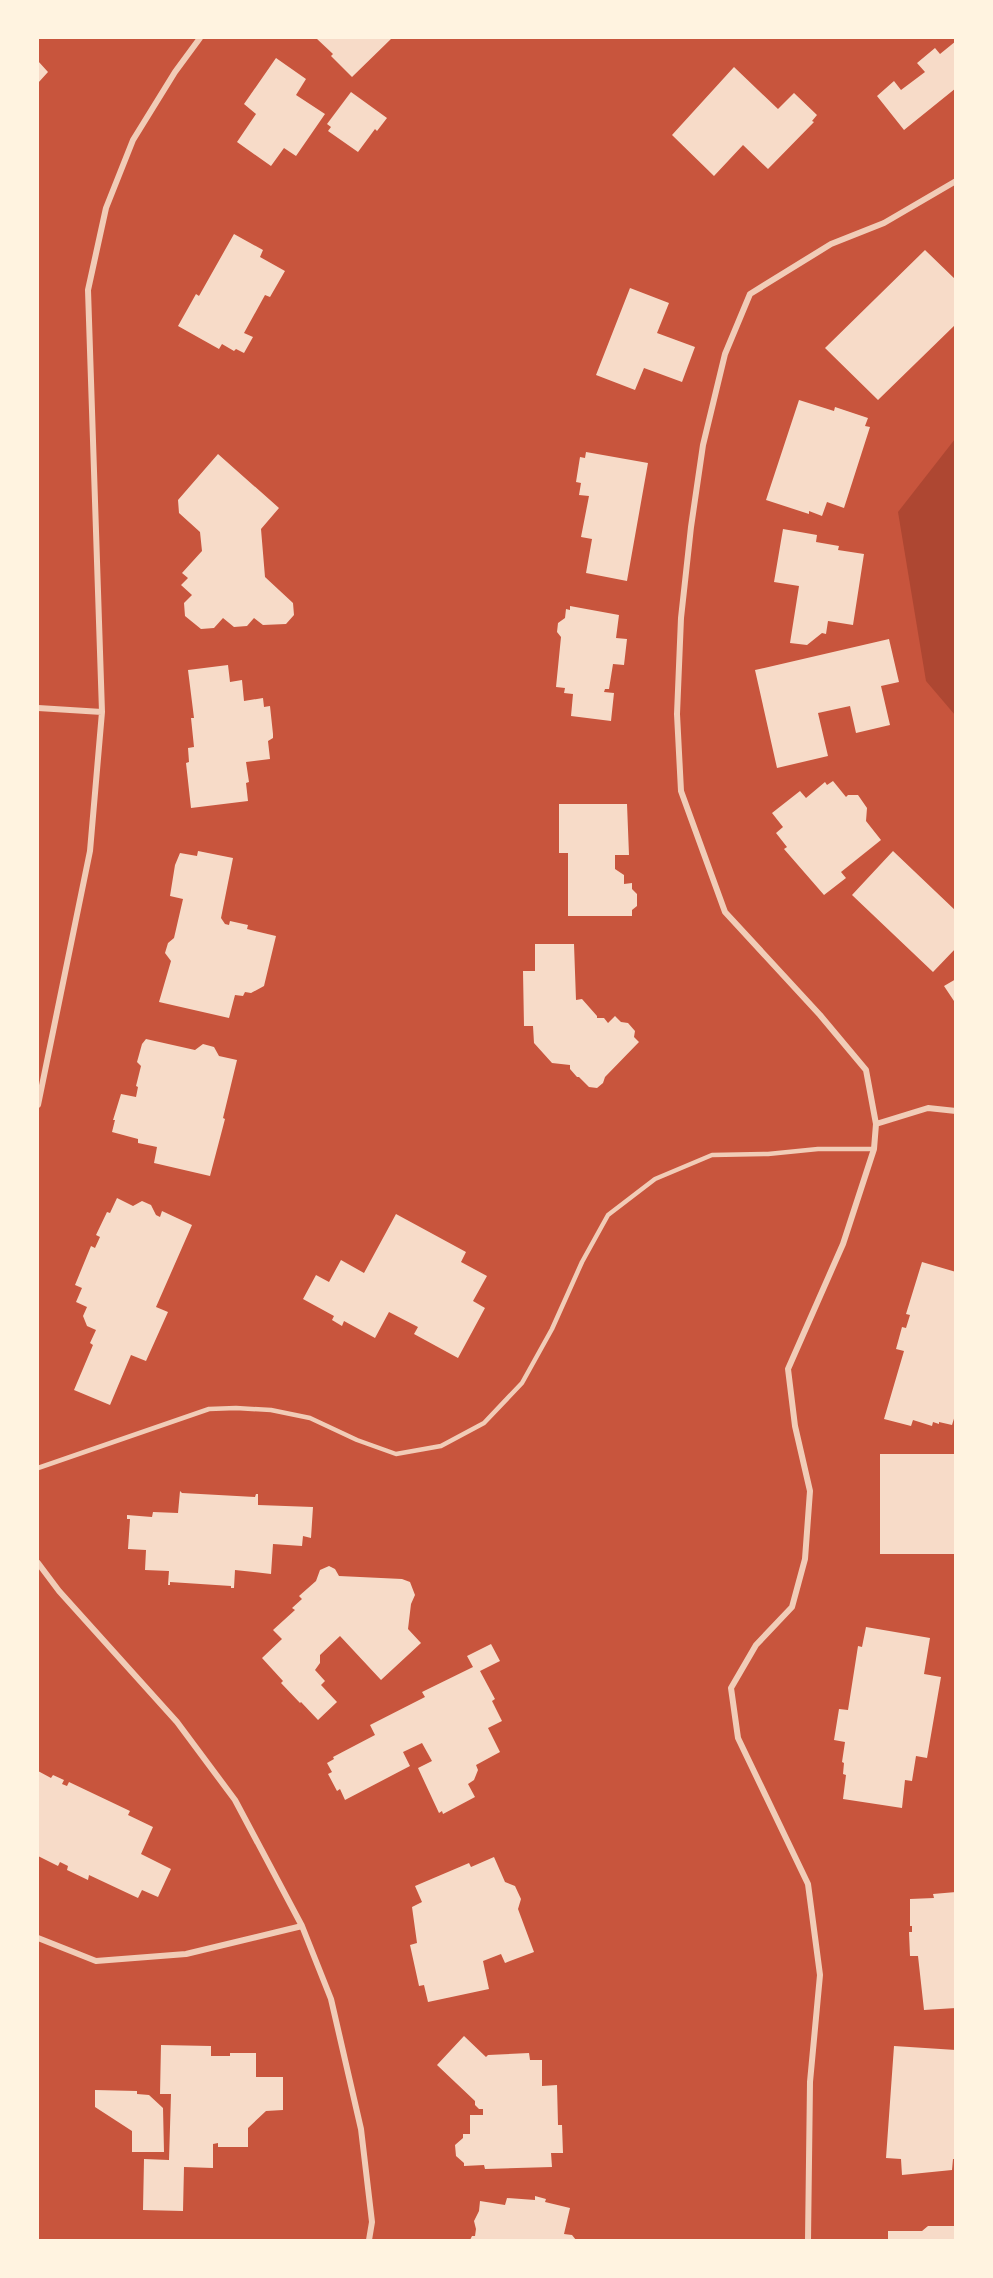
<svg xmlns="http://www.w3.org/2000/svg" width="993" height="2278" font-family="'Public Sans',sans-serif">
<rect width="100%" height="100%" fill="#c8553d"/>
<path fill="#ae4732" d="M955 439V715L926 681 898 512Z"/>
<path fill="#f7dbc8" d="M316 38H392L352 77 331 56 333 54Z
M956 41V88L904 130 877 96 894 81 901 90 925 72 917 63 935 48 940 54Z
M276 58 306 79 296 95 325 114 296 156 284 148 271 166 237 142 256 114 244 104Z
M38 61 48 72 38 83Z
M734 67 778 109 794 93 817 115 812 121 814 122 768 169 743 145 714 176 672 135Z
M351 92 387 118 377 131 375 129 358 152 328 131 331 127 327 124Z
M234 234 263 250 260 257 285 271 270 297 265 295 244 333 253 337 244 353 236 349 234 351 222 344 219 349 178 326 196 294 199 296Z
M925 250 956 280V324L878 400 825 348Z
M630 288 669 303 657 333 695 347 682 382 644 368 635 390 596 375Z
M799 400 834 411 835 407 868 418 865 426 870 427 844 508 827 502 822 516 809 511V514L766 500Z
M586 452 648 463 627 581 586 573 592 539 581 537 589 496 579 495 581 483 576 482 580 457 585 458Z
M218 454 279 508 261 529 265 577 293 603 294 615 286 624 263 625 254 618 247 626 234 627 223 618 214 628 201 629 185 616 184 603 192 595 181 585 188 578 182 573 202 551 200 532 179 513 178 500Z
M783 529 817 535 816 542 839 546 838 550 864 554 853 625 828 621 826 634 822 633 807 645 790 643 799 586 774 582Z
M570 606 619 615 616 638 627 639 624 665 613 664 609 689H605L604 692 614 693 611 721 571 716 573 694 564 693 565 688 556 687 561 637 557 632 558 623 565 618 566 609 570 610Z
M889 639 899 682 881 686 890 725 856 733 850 706 818 713 828 756 777 768 755 670Z
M228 665 230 682 242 680 244 701 263 698 264 707 270 706 273 734V738L268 741 270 759 246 762 249 782 246 783 248 801 191 808 186 763 189 762 188 748 194 747 191 718H194L188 670Z
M833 781 846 797 848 795H858L867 808 866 821 881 840 841 872 846 878 824 895 784 849 787 847 776 833 783 827 772 813 800 791 806 798 825 782 827 785Z
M559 804H627L629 855H615V869L624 875V884L632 883V889L637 894V906L632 910V916H568V853H559Z
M198 851 233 858 221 918 225 924 229 925 230 921 248 925 247 929 276 936 264 986 251 993 245 992 243 996 235 995 229 1018 159 1002 171 961 165 953 168 943 174 938 183 899 170 896 175 865 180 853 197 856Z
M893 851 956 911V948L933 972 852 895Z
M535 944H574L576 1000 582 999 597 1016V1018H604L608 1023 615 1016 621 1022 628 1023 635 1031 634 1037 639 1042 605 1077 603 1083 597 1088 589 1087 579 1077H577L570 1069V1065L552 1063 534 1043 533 1026H524L523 971H535Z
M956 979V1004L944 986Z
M146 1039 195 1050 203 1044 214 1047 219 1056 237 1060 223 1118 225 1119 210 1176 154 1163 157 1147 138 1143V1139L112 1132 115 1120H113L121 1094 136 1097 138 1087 136 1086 141 1066 137 1062 142 1044Z
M117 1198 133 1206 142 1201 151 1205 156 1215 160 1217 162 1211 192 1225 156 1307 168 1312 146 1361 131 1355 110 1405 74 1390 93 1345 90 1343 96 1330 87 1326 83 1316 87 1307 76 1302 82 1288 75 1285 91 1246 95 1248 100 1237 96 1235 107 1212 110 1213Z
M396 1214 466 1252 461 1262 487 1276 473 1301 485 1308 458 1358 414 1334 418 1327 389 1312 375 1338 344 1321 342 1326 332 1320 334 1316 303 1299 316 1275 329 1282 341 1260 364 1273Z
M922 1262 956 1272V1412L952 1425 939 1422V1424L933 1422 932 1426 913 1420 911 1426 884 1419 904 1351 896 1349 902 1327 906 1328 910 1315 906 1314Z
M880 1454H956V1554H880Z
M180 1491 182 1493 255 1497 256 1494H258V1505L313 1507 311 1538 303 1536 302 1546 273 1544 271 1574 235 1570 234 1588H231V1586L170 1582V1585H168L169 1571 145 1570 146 1550 128 1549 130 1519H127V1515L152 1517 153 1512 178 1513Z
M329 1566 335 1569 339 1576 402 1579 410 1582 415 1595 411 1604 408 1629 421 1643 381 1680 340 1636 320 1655V1663L315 1670 325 1681 321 1685 337 1702 318 1720 301 1702 300 1703 281 1683 283 1681 262 1658 282 1639 273 1630 295 1610 292 1608 302 1599 299 1596 316 1581 320 1570Z
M866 1627 930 1638 924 1674 941 1677 927 1758 916 1756 912 1781 905 1780 902 1808 843 1799 846 1775 843 1774 844 1763 842 1762 845 1742 834 1740 839 1709 848 1710 858 1646 862 1647Z
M491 1644 500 1661 480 1671 495 1699 492 1701 502 1721 488 1728 500 1752 476 1765 478 1770 474 1780 468 1784 475 1797 443 1814 442 1811 439 1813 418 1768 432 1761 422 1743 403 1752 410 1766 345 1800 340 1789 337 1791 328 1774 332 1772 327 1763 334 1759 333 1757 375 1735 370 1725 425 1697 422 1692 473 1667 467 1656Z
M38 1771 51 1778 53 1775 64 1780 62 1784 67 1786 69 1782 130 1811 128 1815 153 1827 141 1854 171 1869 158 1897 142 1890 138 1898 89 1875 88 1880 67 1870 68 1866 60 1862 58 1866 38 1856Z
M494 1857 505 1882 515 1886 521 1899 518 1909 534 1952 505 1963 501 1954 483 1961 489 1989 428 2002 424 1985 419 1986 410 1945 417 1943 412 1907 422 1902 415 1886 469 1863 471 1867Z
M956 1892V2008L924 2010 918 1956H910L909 1932H912V1926H910V1899L934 1898 933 1894Z
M464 2036 486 2057 488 2055 529 2053 530 2060H542V2086L557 2085 558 2125H562L563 2153H551L552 2167 485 2169 484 2165 464 2166V2163L456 2156 455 2145 463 2138V2134H470V2115H483V2109H479L475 2105V2101L437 2065Z
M161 2045 211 2046V2056H230V2053H256V2077H283V2110L266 2111 248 2128V2147H218V2143L213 2144V2168L184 2167 183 2211 143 2210 144 2159 169 2160 171 2094H160Z
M894 2046 956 2050V2159H953L952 2170 902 2175 901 2159 886 2158Z
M95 2090 137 2091V2094L149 2095 163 2108 164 2152H132V2131L95 2107Z
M535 2196 546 2199 545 2202 570 2208 564 2234 572 2235 576 2240H470L472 2236H475L476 2229 474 2221 479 2211 480 2201 505 2205 507 2198 535 2200Z
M928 2226H956V2240H888V2231H922Z"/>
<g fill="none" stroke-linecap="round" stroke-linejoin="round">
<path stroke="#f1ccb7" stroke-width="4.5" d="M38 1468 209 1409 236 1408 271 1410 310 1418 357 1440 396 1454 441 1446 484 1423 522 1383 552 1329 582 1262 608 1215 655 1179 712 1155 768 1154 818 1149H874"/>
<path stroke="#f1ccb7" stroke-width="6" d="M38 708 102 712
M38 1105 90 851 102 712 88 290 106 208 133 140 175 72 200 38
M876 1124 928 1108 956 1111
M38 1563 59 1591 177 1722 235 1800 302 1926 331 1999 361 2129 372 2222 369 2240
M38 1938 96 1961 186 1954 302 1926
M808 2240 810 2082 820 1975 808 1884 738 1738 731 1688 756 1645 792 1607 805 1559 810 1491 795 1426 788 1369 843 1244 874 1149 876 1124 866 1070 820 1015 725 912 681 791 677 714 681 618 691 527 703 445 725 354 750 294 831 244 884 223 956 181"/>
</g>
<rect width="993" height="2278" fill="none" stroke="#fff3e0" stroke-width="78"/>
</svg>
